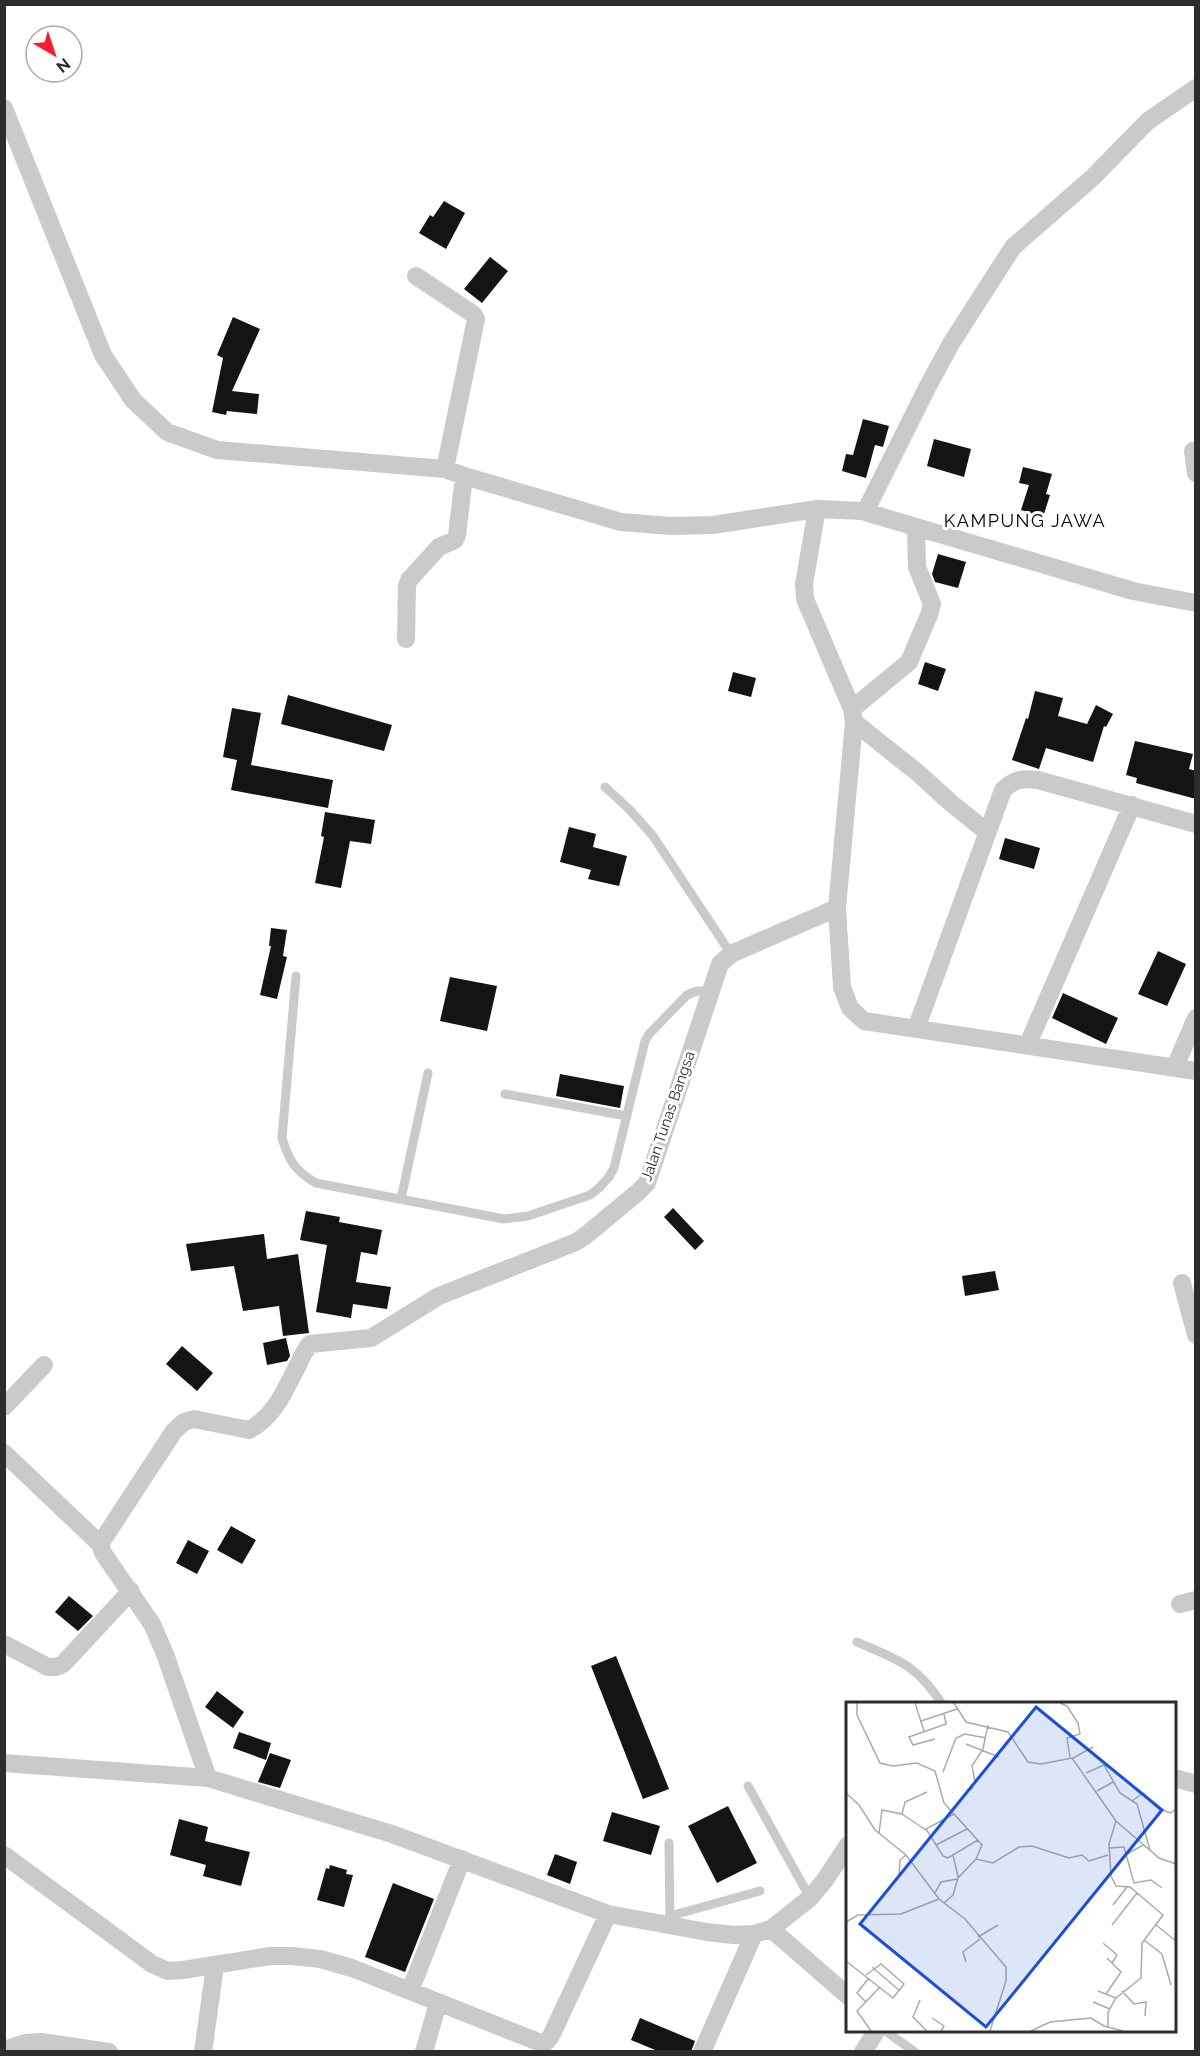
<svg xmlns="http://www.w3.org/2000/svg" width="1200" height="2056" font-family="Raleway,sans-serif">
<rect width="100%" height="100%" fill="#fff"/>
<path fill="#141414" d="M444 201 465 213 446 249 419 233 430 215 433 217Z
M490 257 508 271 482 303 464 289Z
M233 317 260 329 232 391 259 394 257 414 227 411 226 415 212 412 223 358 217 355Z
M863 419 889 426 883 447 875 445 866 478 842 471 846 454 853 455Z
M934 439 971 449 964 477 927 466Z
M1023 467 1052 474 1046 494 1050 495 1043 517 1021 510 1029 485 1019 483Z
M938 554 966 562 958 588 935 582 932 574Z
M925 662 946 669 938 691 918 684Z
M733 672 756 678 751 697 728 691Z
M1035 691 1063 698 1058 716 1087 724 1096 705 1113 714 1106 727 1104 726 1093 762 1046 748 1039 769 1012 760 1026 718 1028 719Z
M288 695 392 725 384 751 281 724Z
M232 708 261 713 251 765 333 780 328 808 231 790 237 760 223 757Z
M1135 741 1193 754 1189 769 1196 771V799L1136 783 1137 778 1126 775Z
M325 812 375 820 371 844 350 841 341 888 315 883 324 837 321 836Z
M569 827 596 834 593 847 627 856 619 886 588 879 591 870 560 862Z
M1005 838 1040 848 1034 869 999 859Z
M271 928 287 930 283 956 287 957 277 999 260 995 271 946H269Z
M1158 951 1186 964 1167 1006 1138 994Z
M450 977 497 986 487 1031 440 1021Z
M1063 993 1118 1018 1106 1044 1052 1018Z
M560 1074 624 1086 620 1108 556 1096Z
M673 1208 704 1241 695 1250 664 1217Z
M306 1211 340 1217 339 1222 382 1230 377 1255 361 1252 356 1282 391 1287 387 1309 353 1304 351 1318 316 1312 327 1245 300 1240Z
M264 1234 267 1259 298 1254 309 1333 283 1336 279 1306 243 1311 234 1266 191 1271 186 1244Z
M995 1271 999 1290 965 1296 962 1276Z
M286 1338 290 1356 287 1361 267 1365 263 1343Z
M182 1346 213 1373 197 1391 166 1364Z
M231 1526 256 1540 242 1564 217 1550Z
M188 1540 209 1551 197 1574 176 1563Z
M69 1596 93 1616 78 1631 55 1612Z
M616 1656 669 1789 643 1799 591 1666Z
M217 1691 244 1712 233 1728 205 1707Z
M239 1732 271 1743 266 1760 233 1748Z
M270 1753 291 1760 280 1788 258 1782Z
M728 1806 757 1863 717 1883 688 1826Z
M612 1812 660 1826 651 1855 603 1841Z
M179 1819 208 1827 205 1841 250 1852 241 1886 203 1876 206 1865 170 1855Z
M555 1854 577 1862 570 1884 547 1875Z
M330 1865 347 1870 346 1874 353 1875 344 1907 317 1900 326 1868 329 1869Z
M393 1883 434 1899 405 1972 365 1957Z
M640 2018 695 2041 691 2052H660L631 2040Z"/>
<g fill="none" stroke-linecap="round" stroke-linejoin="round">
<path stroke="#cacaca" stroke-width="9" d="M605 787 630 810 653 836 731 954
M296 976 282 1138C289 1161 295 1171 316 1183L504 1219 528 1216 590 1195 599 1188 609 1177 614 1168 645 1041 649 1034 687 995 697 991H710
M505 1094 627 1116
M401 1199 428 1073
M857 1642C898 1660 916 1664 942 1704
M748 1786 810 1898
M669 1843 670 1920
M670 1916 760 1891
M884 2030 915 2052"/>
<path stroke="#cacaca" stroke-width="18" d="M4 108 103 355 133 400 167 432 217 450 445 469 464 476 621 522 671 526 713 525 817 509 862 511 1133 591 1196 603
M416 276 473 314 476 319 445 469
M1193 451 1196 473
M865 512 929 384 952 342 1013 247 1092 178 1148 121 1196 88
M406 639 407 586 409 580 439 547 455 540 457 535 464 476
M852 709 909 662 929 615 932 604 917 567 916 527
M854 722 918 773 951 803 987 832
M837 908 842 987 850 1008 864 1021 1196 1071
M916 1029 1003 790C1014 779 1024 778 1038 780L1196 824
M1028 1044 1132 805
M1175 1067 1196 1018
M1182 1283 1196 1335
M4 1407 44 1365
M4 1453 100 1544 103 1553 152 1624 165 1654 208 1778
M100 1544 174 1431 184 1422 194 1419 249 1430C275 1416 285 1390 298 1365 301 1358 305 1350 310 1344L371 1338 439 1296 576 1242 585 1236 637 1193 647 1183 720 964 731 954 837 908 854 722 852 709 805 599 804 584 817 509
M1180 1604 1196 1600
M4 1644 48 1667H56L63 1664 131 1591
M4 1763 208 1778 392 1834 608 1914 707 1932 733 1935 754 1934 771 1929 810 1898 825 1880 848 1845
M1174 1778 1196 1784
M4 1855 152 1964 168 1971 183 1970 270 1956H292L320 1959 352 1968 541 2043 546 2042 551 2036 608 1914
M771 1929 848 1996
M410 1991 462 1859
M4 2050 25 2043 41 2042 109 2052
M203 2052 215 1966
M424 2052 438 2003
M702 2052 754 1934
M863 2052 875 2033V2030"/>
</g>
<g text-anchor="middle" stroke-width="6" stroke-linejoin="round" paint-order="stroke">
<g font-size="15" fill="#2d2d2d" stroke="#fff">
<text transform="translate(668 1116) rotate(-71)" y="5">Jalan Tunas Bangsa</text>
</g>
<g font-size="18" letter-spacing="1.5" fill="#000" stroke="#fff">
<text x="1025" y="527">KAMPUNG JAWA</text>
</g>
</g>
<g transform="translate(846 1702)">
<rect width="330" height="330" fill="#fff"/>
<path fill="none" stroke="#ababab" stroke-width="1.5" d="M11 1V13L34 61 47 64 71 61 89 69 98 101 136 143 130 157M69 1 78 29M108 1 120 20 162 30 182 60 195 62 226 56 270 119 313 156 330 162M214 1 221 4 232 21 234 32 221 36 224 55M75 19 111 7M89 37 67 43 63 35 100 22 98 12M120 42 153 55M227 56 247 45M97 70 110 36 119 32 140 36M240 71 258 63 274 91 291 102 304 148M125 88 129 80 126 64 137 47 142 23M251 89 267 80M0 91 13 103 29 128 60 153 93 197 119 217 160 265V279L144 329M286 99 297 91 313 107 325 111 330 107M56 112 80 128M108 112 80 127 97 154 102 156 132 138M33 131 36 108 56 112 59 100 81 90M90 143 121 127M263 146 278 145 288 181 305 178 316 186M281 152 297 143M107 153 112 175M53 175 54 158 60 153M89 191 95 180 111 177M98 201 107 193 112 176 130 157 147 161 173 145 186 144 223 156 236 153 243 159 262 153M267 203 281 185M0 220 12 213 55 212 93 197M266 223 291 191M310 223 330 239M132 235 152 223M298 238 316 252 325 283M257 241 271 253 266 261M0 259 47 296 58 282 35 262 20 273M120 260 117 250 134 237M26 265 54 289M252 289 270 296M276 289 288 302 300 300 299 314M260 292 275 270 261 256M74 298 67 315 81 329M20 300 11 291 23 276M247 300 264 307M86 316 98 324 95 329M262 325V310L270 296 295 276 296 241 317 213 284 185 270 184 265 174 263 142 270 119M25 329 11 309 34 285M185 329 204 320 245 316 258 324 277 329"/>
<path fill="#1d4ed8" fill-opacity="0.15" stroke="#1d4ed8" stroke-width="3" d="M190 5 316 108 140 325 14 222Z"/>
<rect width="330" height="330" fill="none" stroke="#2d2d2d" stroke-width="3"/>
</g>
<rect width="1200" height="2056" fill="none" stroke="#2d2d2d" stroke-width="12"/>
<g transform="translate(54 54) rotate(141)"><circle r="28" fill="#ffffff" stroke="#ababab" stroke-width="1.5"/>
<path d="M0-4.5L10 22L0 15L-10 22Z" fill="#f61d2e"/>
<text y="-9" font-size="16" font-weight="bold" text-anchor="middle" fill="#2d2d2d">N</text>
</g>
</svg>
